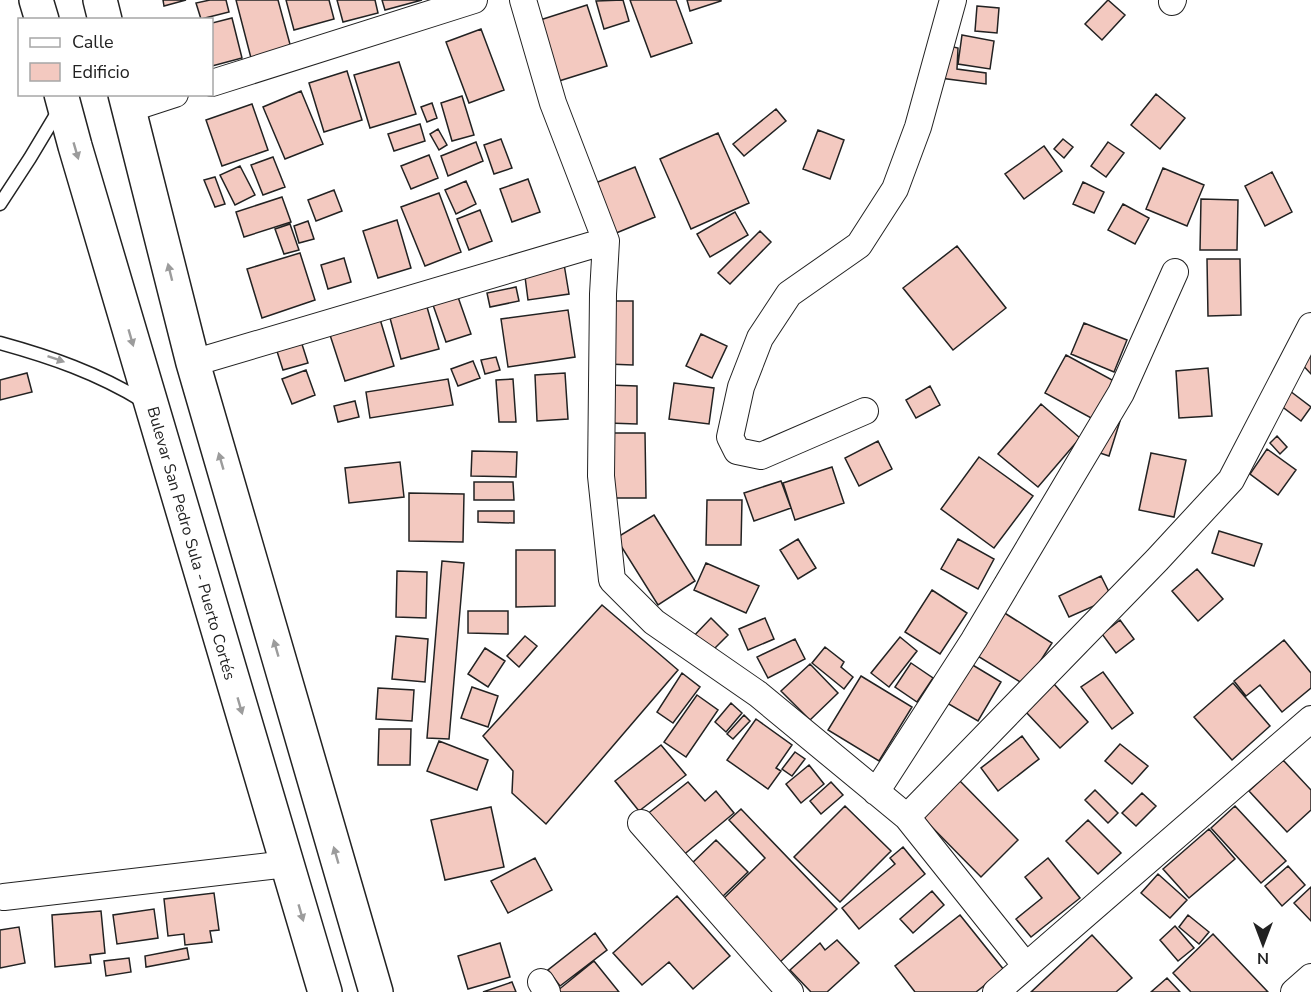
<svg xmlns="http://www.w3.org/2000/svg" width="1311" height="992" font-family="'Nunito Sans',sans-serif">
<rect width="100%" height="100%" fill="#fff"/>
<path fill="#f3c9c0" stroke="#222" stroke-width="1.5" d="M163 0H186L164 6Z
M210 0H226L229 12 201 19 196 3Z
M236 0H278L291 48 251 58Z
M286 0H329L334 19 294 30Z
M337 0H375L378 13 343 22Z
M382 0H422L385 10Z
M623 0 629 21 604 29 596 1Z
M630 0H676L692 43 651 57Z
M687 0H721V1L690 11Z
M1108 0 1125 15 1102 40 1085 24Z
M587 5 607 66 559 81 540 20Z
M977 6 999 8 997 33 975 31Z
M232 18 242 58 212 66V23Z
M481 29 504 90 469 103 446 42Z
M962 35 994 41 990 69 958 64Z
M945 45 958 48 957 69 986 73V84L940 78Z
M399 62 416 114 370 128 354 75Z
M347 71 362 120 324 132 309 83Z
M301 91 323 144 285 159 263 107Z
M1156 94 1185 118 1160 149 1131 125Z
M462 96 474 135 452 141 441 103Z
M432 103 437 118 427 122 421 107Z
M252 104 268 150 222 166 206 120Z
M776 109 786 121 744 156 733 144Z
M420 124 425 141 394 151 388 134Z
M438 129 447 145 439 150 430 134Z
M818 130 844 140 830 179 803 169Z
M718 133 749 203 691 229 660 159Z
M501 139 512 168 494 174 484 145Z
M1063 139 1073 147 1064 158 1054 149Z
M476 142 483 161 448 176 441 156Z
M1108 142 1124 153 1106 177 1091 166Z
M1044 146 1062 171 1024 199 1005 174Z
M429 155 438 178 411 189 401 166Z
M273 157 285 187 263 195 251 165Z
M240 166 255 195 235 205 220 175Z
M635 167 655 217 609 236 588 186Z
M1163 168 1204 185 1187 226 1146 209Z
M1272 172 1292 212 1265 226 1245 186Z
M215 177 225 204 215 207 204 180Z
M528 179 540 212 512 222 500 189Z
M466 181 476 204 456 214 445 190Z
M1083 182 1104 192 1094 213 1073 204Z
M334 190 342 211 316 221 308 200Z
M439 193 461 252 425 266 401 207Z
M282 197 291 222 244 237 236 212Z
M1201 199 1238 200 1237 250H1200Z
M1123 204 1149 218 1135 244 1108 230Z
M480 210 492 241 469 250 457 219Z
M735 212 748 235 710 257 697 234Z
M397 220 411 268 378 278 363 231Z
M308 221 314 239 299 243 294 226Z
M290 224 299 250 284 254 275 229Z
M760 231 771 242 730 284 718 273Z
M957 246 1006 308 953 350 903 288Z
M300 253 315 300 262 318 247 269Z
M344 258 351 282 328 289 321 265Z
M1207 259H1240L1241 315 1208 316Z
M564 264 569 294 528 300 524 269Z
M516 287 519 301 490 307 487 293Z
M458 297 471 334 446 342 433 305Z
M608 301H633V365L607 364Z
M427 307 439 349 401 359 390 318Z
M568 310 575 357 508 367 501 319Z
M380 319 394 366 345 381 330 335Z
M1084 323 1127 340 1114 372 1071 354Z
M701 334 727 346 712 378 686 366Z
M300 338 308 363 283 370 275 345Z
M1311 348V374L1298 360Z
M1066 355 1114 381 1093 419 1045 393Z
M496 357 500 370 485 374 481 360Z
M473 361 480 378 458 386 451 369Z
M1208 368 1212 416 1179 418 1176 371Z
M306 370 315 395 292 404 282 379Z
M27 373 32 392 0 400V380Z
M565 373 568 419 537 421 535 375Z
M448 379 453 405 370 418 366 392Z
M513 379 516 422H499L496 380Z
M674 383 714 388 709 424 669 419Z
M608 385 637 386V424L608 423Z
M930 386 940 405 916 418 906 400Z
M1290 391 1311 407 1301 421 1280 405Z
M355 401 359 417 338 422 334 406Z
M1041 404 1080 438 1038 487 998 454Z
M1108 417 1120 421 1109 456 1097 452Z
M612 433H645L646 498H613Z
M1277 436 1287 447 1280 454 1270 443Z
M878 441 892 469 859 486 845 458Z
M1267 449 1296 470 1278 495 1250 474Z
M472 451 517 452 516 477 471 476Z
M1151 453 1186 460 1174 517 1139 510Z
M979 457 1033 496 994 548 941 509Z
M400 462 404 497 349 503 345 468Z
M832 467 844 503 795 520 783 483Z
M781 481 791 508 754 521 744 493Z
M474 482H513L514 500H474Z
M409 493 464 494 463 542 409 541Z
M707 500H742L741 545H706Z
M478 511H514V523L478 522Z
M654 515 695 581 658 605 616 538Z
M1219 531 1262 544 1254 566 1212 553Z
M798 539 816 568 798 579 780 550Z
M958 539 994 559 978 589 941 569Z
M516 550H555V606L516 607Z
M442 561 464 563 449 739 427 738Z
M706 563 759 586 746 613 694 590Z
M1197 569 1223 599 1198 621 1172 591Z
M397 571 427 572 426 618 396 617Z
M1101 576 1112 598 1069 617 1059 596Z
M932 590 967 613 940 654 905 632Z
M602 605 678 670 546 824 512 793 513 771 483 736Z
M468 611H508V634L468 633Z
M1003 612 1052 643 1025 685 976 655Z
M711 618 728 635 706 657 690 640Z
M765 618 774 639 748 650 739 629Z
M1120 620 1134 639 1116 653 1102 634Z
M396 636 428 639 425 682 392 679Z
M525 636 537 646 519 667 507 656Z
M900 637 917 651 889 687 871 673Z
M795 639 805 659 768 678 757 657Z
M1284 640 1311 673V688L1282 712 1260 685 1246 696 1234 681Z
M825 647 844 662 841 667 853 677 844 689 812 663Z
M485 648 505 661 488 687 468 674Z
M911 663 933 678 917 702 895 687Z
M810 664 838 693 810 720 781 691Z
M971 664 1001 682 978 721 947 703Z
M1103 672 1133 713 1112 729 1081 687Z
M682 673 700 687 673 723 657 712Z
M861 676 912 707 879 761 828 730Z
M1233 683 1270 726 1232 760 1194 717Z
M1054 684 1088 722 1060 748 1025 711Z
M472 687 498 696 488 727 461 718Z
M378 688 414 690 412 721 376 719Z
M697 695 718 710 686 757 664 742Z
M731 703 742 713 726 732 715 722Z
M744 715 750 721 733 739 727 734Z
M756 719 792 745 776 768 781 771 768 789 727 760Z
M379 729H411L410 765H378Z
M1022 736 1039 759 998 791 981 768Z
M439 741 488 760 477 790 427 771Z
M1120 744 1148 766 1132 784 1105 761Z
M661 745 686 775 639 811 615 781Z
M795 752 805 759 792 776 782 769Z
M1283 760 1311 790V810L1287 832 1249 791Z
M809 765 824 784 801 803 786 784Z
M957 778 1018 840 981 877 919 814Z
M688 782 705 801 716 791 734 813 681 857 646 815Z
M831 782 843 795 821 814 810 801Z
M1095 790 1118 813 1108 823 1085 800Z
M1142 793 1156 806 1136 826 1122 813Z
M845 806 891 851 840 902 794 857Z
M1235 806 1286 861 1261 883 1211 828Z
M491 807 504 867 445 880 431 820Z
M741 809 837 909 780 962 721 901 765 858 729 820Z
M1088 820 1121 853 1098 874 1066 841Z
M1209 829 1235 859 1189 898 1163 869Z
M716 840 748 872 719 900 687 868Z
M903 847 925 874 859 929 842 908 895 864 890 858Z
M535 858 552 890 508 913 491 881Z
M1048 858 1080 898 1031 937 1016 919 1042 898 1025 877Z
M1288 866 1305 885 1282 906 1265 886Z
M1158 874 1187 900 1170 918 1141 893Z
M1311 887V921L1294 903Z
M932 891 944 905 913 933 900 919Z
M214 893 219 930 210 931 212 942 185 945 184 934 168 936 164 899Z
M677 896 730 956 693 989 669 962 642 985 613 953Z
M154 909 158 938 117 944 113 915Z
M101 911 105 953 90 955 91 963 55 967 52 915Z
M960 915 1004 970 976 992H915L895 966Z
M1188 915 1209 932 1199 944 1179 927Z
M1175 926 1194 948 1178 961 1160 940Z
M19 927 25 963 0 968V930Z
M595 933 607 950 560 986 548 970Z
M1213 934 1268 992H1191L1173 973Z
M1092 935 1132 978 1116 992H1031Z
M837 940 859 963 827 992H811L790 970 820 943 825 950Z
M500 943 510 977 468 989 458 956Z
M187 948 189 959 146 967 145 956Z
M129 958 131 972 106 976 104 961Z
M594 961 619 992H557V991Z
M1167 978 1180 992H1151Z
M512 982 516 992H483Z"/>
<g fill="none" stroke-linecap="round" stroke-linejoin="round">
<g stroke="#222" stroke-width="15">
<path id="lane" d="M0 204 30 158 60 108
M0 343C51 357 97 373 143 401"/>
</g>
<g stroke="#222" stroke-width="28">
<path id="street" d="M523 0 553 103 606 241 603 294 601 476 612 580 654 622 758 694 907 817 1026 966
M1172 2 1173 0
M212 83 474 0
M129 109 175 94
M193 363 606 241
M865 411 761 456 737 451 730 437 741 387 760 338 789 294 859 245 895 189 918 127 953 0
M876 792 974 640 1121 393 1175 272
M907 817 1157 560 1231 480 1311 326
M641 823 790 992
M4 897 287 864
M541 982 547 992
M996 992 1311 719
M1294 992 1311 977"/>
</g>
<g stroke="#222" stroke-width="36">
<path id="highway" d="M36 0 42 20
M100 0 105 20
M61 94 75 146 325 992
M125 94 193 363 376 992"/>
</g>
<use href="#lane" stroke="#fff" stroke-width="12"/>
<use href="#street" stroke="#fff" stroke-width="26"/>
<use href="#highway" stroke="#fff" stroke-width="33"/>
</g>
<defs><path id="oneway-solid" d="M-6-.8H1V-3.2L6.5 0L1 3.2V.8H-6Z" transform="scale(1.5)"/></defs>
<g fill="#9c9c9c">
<use href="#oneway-solid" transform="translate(76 151) rotate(74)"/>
<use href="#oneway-solid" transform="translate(170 272) rotate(-104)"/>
<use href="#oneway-solid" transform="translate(131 338) rotate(74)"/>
<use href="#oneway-solid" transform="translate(56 359) rotate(19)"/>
<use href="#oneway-solid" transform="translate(221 461) rotate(-106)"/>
<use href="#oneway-solid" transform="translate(276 648) rotate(-106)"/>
<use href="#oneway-solid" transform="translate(240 706) rotate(74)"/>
<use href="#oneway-solid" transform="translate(336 855) rotate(-106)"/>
<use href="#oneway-solid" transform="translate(301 913) rotate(74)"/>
</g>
<g text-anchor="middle" stroke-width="4.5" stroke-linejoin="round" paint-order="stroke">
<g font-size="16" fill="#222" stroke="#fff">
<text transform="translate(192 543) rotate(74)" y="6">Bulevar San Pedro Sula - Puerto Cortés</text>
</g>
</g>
<rect x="18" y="18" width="195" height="78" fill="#ffffff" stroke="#a7a7a7" stroke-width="1.5"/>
<rect x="30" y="38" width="30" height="9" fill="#ffffff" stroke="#a7a7a7" stroke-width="1.5"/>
<text x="72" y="48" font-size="18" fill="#222222">Calle</text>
<rect x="30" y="63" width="30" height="18" fill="#f3c9c0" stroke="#a7a7a7" stroke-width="1.5"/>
<text x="72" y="78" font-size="18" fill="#222222">Edificio</text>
<g transform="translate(1263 944) rotate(180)" stroke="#ffffff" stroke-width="4.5" paint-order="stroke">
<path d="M0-4.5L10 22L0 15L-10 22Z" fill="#222222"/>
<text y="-9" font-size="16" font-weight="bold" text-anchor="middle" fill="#222222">N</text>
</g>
</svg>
